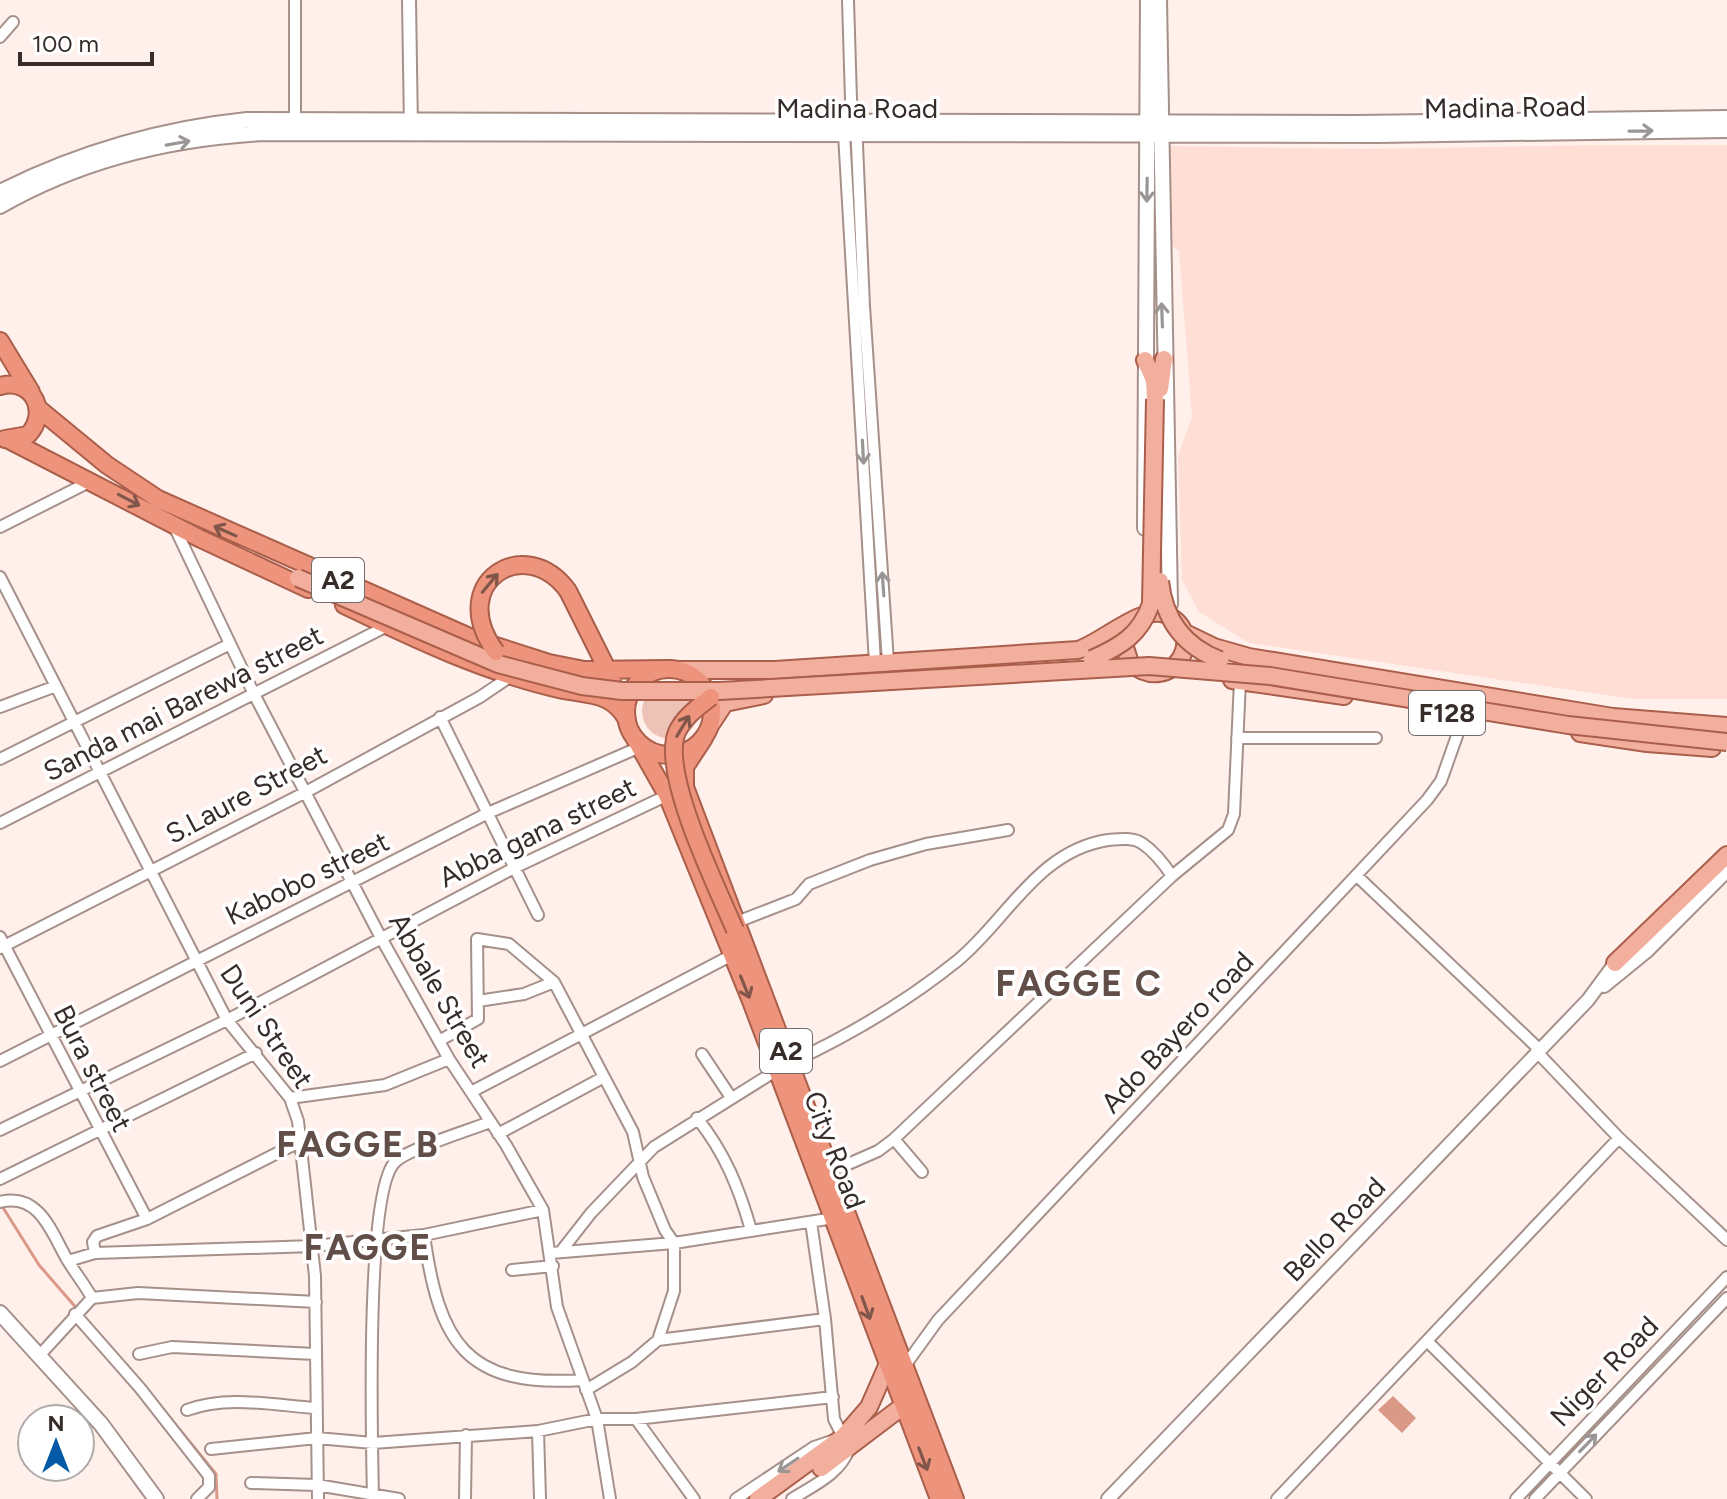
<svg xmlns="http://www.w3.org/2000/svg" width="1727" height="1499" font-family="Figtree,sans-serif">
<rect width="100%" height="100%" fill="#fff0ec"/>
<path fill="#ffded5" d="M1596 145H1727V699H1633L1249 643 1199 612 1182 580 1178 456 1192 417 1179 251 1167 241 1165 146 1363 149Z"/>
<path fill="#edc3b7" d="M642 711a28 28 0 1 1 56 0a28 28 0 1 1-56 0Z"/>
<path fill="#da9886" d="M1393 1396 1416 1418 1402 1433 1378 1410Z"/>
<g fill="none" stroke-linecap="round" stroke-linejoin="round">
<path stroke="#da9886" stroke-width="3" d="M2 1206 39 1265 138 1379
M148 1391 216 1474 217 1499"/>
<g stroke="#a6908a" stroke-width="14">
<path id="minor" d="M295 0V126
M848 0 851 100
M0 37 13 22
M0 527 91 481
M175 528 254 694 380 936 449 1059 506 1145 543 1210 557 1307 597 1419 610 1499
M0 577 227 1020 290 1098 298 1121 315 1276 318 1499
M875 663 844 134 851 100 856 122 864 306 888 662
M0 707 56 686
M440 717 538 915
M1237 738H1376
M0 759 230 644
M0 823 387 626
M1357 876 1539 1049
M737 922 796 899 809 884 870 860 926 844 1008 830
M0 937 147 1219
M0 948 304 793 480 697 511 676
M478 1001 524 994 554 982
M439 1041 478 1019 477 939 509 944 554 982 633 1132 643 1177 665 1230 674 1243V1291L658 1340 632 1362 586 1390
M1536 1051 1619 1138 1727 1240
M702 1054 730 1096
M0 1061 488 813 640 747
M790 1063C850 1035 906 1002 957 961 1007 920 1037 851 1108 840 1119 839 1134 837 1143 844 1155 852 1164 864 1172 876
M471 1092 732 955
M290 1098 385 1085 449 1059
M697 1118C725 1153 739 1188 751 1230
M0 1130 227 1020 514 868 670 794
M498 1134 604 1077
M894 1139 922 1172
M830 1172 878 1151 894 1139 1172 876 1228 830 1234 814 1240 681
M0 1179 256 1053
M0 1202C40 1192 52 1234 68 1261 76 1274 85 1285 92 1298
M424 1235C439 1342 465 1388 582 1380
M562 1250 591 1213 654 1147 777 1070
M95 1253 93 1242 97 1236 147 1219 303 1140
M551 1253 674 1243 834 1218
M68 1261 95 1253 313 1246 424 1235 543 1210
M512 1270 553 1266
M75 1314 140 1388 209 1476V1487L197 1499
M658 1340 825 1319
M1427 1341 1586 1499
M139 1354 172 1347 315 1354
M39 1356 92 1298 138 1293 316 1302
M904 1367 938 1320 1427 800 1441 781 1464 716
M187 1410C227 1395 273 1405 316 1408
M636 1419 694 1499
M538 1431 540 1499
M211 1449 317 1438 373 1443 538 1431 597 1419H636L833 1397
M251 1483 317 1485 399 1499
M373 1499C372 1446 365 1192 395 1162 407 1149 470 1130 490 1122
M465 1499 466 1435
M736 1499 814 1447 843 1437 834 1419 825 1319 811 1222
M792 1499C814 1485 840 1474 849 1449
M1277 1499 1619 1138
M1516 1499 1727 1277
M1535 1499 1727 1298"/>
</g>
<g stroke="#a6908a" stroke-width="16">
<path id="tertiary" d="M409 0 411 129
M1604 986 1647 951 1727 871
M1108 1499 1588 1000 1619 958"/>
</g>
<g stroke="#a6908a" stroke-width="18">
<path id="secondary" d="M1159 0 1170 604
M0 192C80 152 159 129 247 120L1357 123 1727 118
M0 206C80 160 172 138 264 133L1377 135 1727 130
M1145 528 1148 0
M0 1313 101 1424 156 1499"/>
</g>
<g stroke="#aa5f4b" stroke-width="20">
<path id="primary" d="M1145 360 1154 380 1155 399
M1160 389 1164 359
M1183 632 1214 647 1249 657 1613 717 1727 726
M680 670H775L1078 650C1103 642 1144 603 1167 615 1208 634 1173 698 1130 663L1123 641 1132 621
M1232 680 1344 696
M711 724 725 703 764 695
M1580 733 1647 743 1712 748
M1615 963 1727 855
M821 1468 903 1406
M758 1499 843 1437 869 1407 887 1366"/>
</g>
<g stroke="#aa5f4b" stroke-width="20">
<path id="trunk" d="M0 341 31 392
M0 386C32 377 50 412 28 435L5 439
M39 409 107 465 158 499 474 639 549 663 584 670 668 669
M9 440 201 539 308 589
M568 591 612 679
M344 605C415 639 486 673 563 690 590 695 613 693 627 720
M626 712a43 43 0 1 1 86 0a43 43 0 1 1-86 0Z
M634 737 667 795 751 1001 939 1499
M704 738 685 767V787L955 1499"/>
</g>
<use href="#minor" stroke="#fff" stroke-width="10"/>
<use href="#tertiary" stroke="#fff" stroke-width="12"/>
<use href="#secondary" stroke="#fff" stroke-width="14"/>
<use href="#primary" stroke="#f2af9d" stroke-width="16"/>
<use href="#trunk" stroke="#ee947c" stroke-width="16"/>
<g stroke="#aa5f4b" stroke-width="20" stroke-linecap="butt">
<path id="primary-bridge" d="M298 578 498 664 582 686 622 691H720L1149 666 1270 676 1568 725 1727 742
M1160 581C1164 619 1183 646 1220 660
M1092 659C1121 646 1140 635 1151 604L1155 399"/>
</g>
<g stroke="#aa5f4b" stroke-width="20" stroke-linecap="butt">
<path id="trunk-bridge" d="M496 652C445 583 525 532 568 591
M711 697C698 707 684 717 677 732 660 773 717 887 735 930"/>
</g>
<use href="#primary-bridge" stroke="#f2af9d" stroke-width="16"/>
<use href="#trunk-bridge" stroke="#ee947c" stroke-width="16"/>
</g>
<defs><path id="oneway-shaft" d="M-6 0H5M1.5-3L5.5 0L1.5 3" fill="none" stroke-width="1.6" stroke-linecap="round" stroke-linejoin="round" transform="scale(2)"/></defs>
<g stroke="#9a9695">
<use href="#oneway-shaft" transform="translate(1641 131) rotate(-1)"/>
<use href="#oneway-shaft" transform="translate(178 143) rotate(-10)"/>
<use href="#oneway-shaft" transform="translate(1147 190) rotate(91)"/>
<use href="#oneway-shaft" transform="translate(1162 315) rotate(-92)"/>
<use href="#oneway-shaft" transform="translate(863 452) rotate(87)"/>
<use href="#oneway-shaft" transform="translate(883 584) rotate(-94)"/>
<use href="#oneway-shaft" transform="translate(1588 1443) rotate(-46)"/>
<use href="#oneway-shaft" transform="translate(788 1465) rotate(146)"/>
</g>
<g stroke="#80564b">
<use href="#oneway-shaft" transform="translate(129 500) rotate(28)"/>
<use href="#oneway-shaft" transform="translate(225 531) rotate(-156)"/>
<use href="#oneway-shaft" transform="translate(490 583) rotate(-50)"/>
<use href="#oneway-shaft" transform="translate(683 726) rotate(-59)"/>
<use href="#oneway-shaft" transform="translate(745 987) rotate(68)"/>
<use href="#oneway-shaft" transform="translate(866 1308) rotate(70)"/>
<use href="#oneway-shaft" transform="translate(923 1459) rotate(69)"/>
</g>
<g text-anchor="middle" stroke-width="7" stroke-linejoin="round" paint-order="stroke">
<g fill="#fff" stroke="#726c6b" stroke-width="2">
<rect x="312" y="558" width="52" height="44" rx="6"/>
<rect x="1409" y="691" width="76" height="44" rx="6"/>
<rect x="760" y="1029" width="52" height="44" rx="6"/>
</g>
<g font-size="26" font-weight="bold" fill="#362d2b">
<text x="338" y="589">A2</text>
<text x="1447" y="722">F128</text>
<text x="786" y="1060">A2</text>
</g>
<g font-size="28" fill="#362d2b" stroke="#fff">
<text transform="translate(1505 107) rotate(-1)" y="10">Madina Road</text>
<text x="857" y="118">Madina Road</text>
<text transform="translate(183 703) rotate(-27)" y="10">Sanda mai Barewa street</text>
<text transform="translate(246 794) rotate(-28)" y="10">S.Laure Street</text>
<text transform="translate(537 832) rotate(-26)" y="10">Abba gana street</text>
<text transform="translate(307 878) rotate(-26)" y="10">Kabobo street</text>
<text transform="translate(440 990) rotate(60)" y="10">Abbale Street</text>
<text transform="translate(267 1026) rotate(56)" y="10">Duni Street</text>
<text transform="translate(1177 1032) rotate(-47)" y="10">Ado Bayero road</text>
<text transform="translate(93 1068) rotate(63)" y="10">Bura street</text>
<text transform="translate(835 1150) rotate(69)" y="10">City Road</text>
<text transform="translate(1334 1229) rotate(-46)" y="10">Bello Road</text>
<text transform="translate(1604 1371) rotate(-46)" y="10">Niger Road</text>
</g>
<g font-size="36" font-weight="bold" letter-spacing="2" fill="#624e49" stroke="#fff">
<text x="1079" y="996">FAGGE C</text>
<text x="358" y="1157">FAGGE B</text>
<text x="368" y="1260">FAGGE</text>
</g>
</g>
<g transform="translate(56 1443)"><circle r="38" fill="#ffffff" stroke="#afabaa" stroke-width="2"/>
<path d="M0-6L14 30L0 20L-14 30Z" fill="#0459a7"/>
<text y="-12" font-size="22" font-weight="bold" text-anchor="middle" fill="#362d2b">N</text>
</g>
<path d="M20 52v12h132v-12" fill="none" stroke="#362d2b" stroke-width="4"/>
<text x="32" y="52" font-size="24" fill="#362d2b" stroke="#ffffff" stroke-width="6" paint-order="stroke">100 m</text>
</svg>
